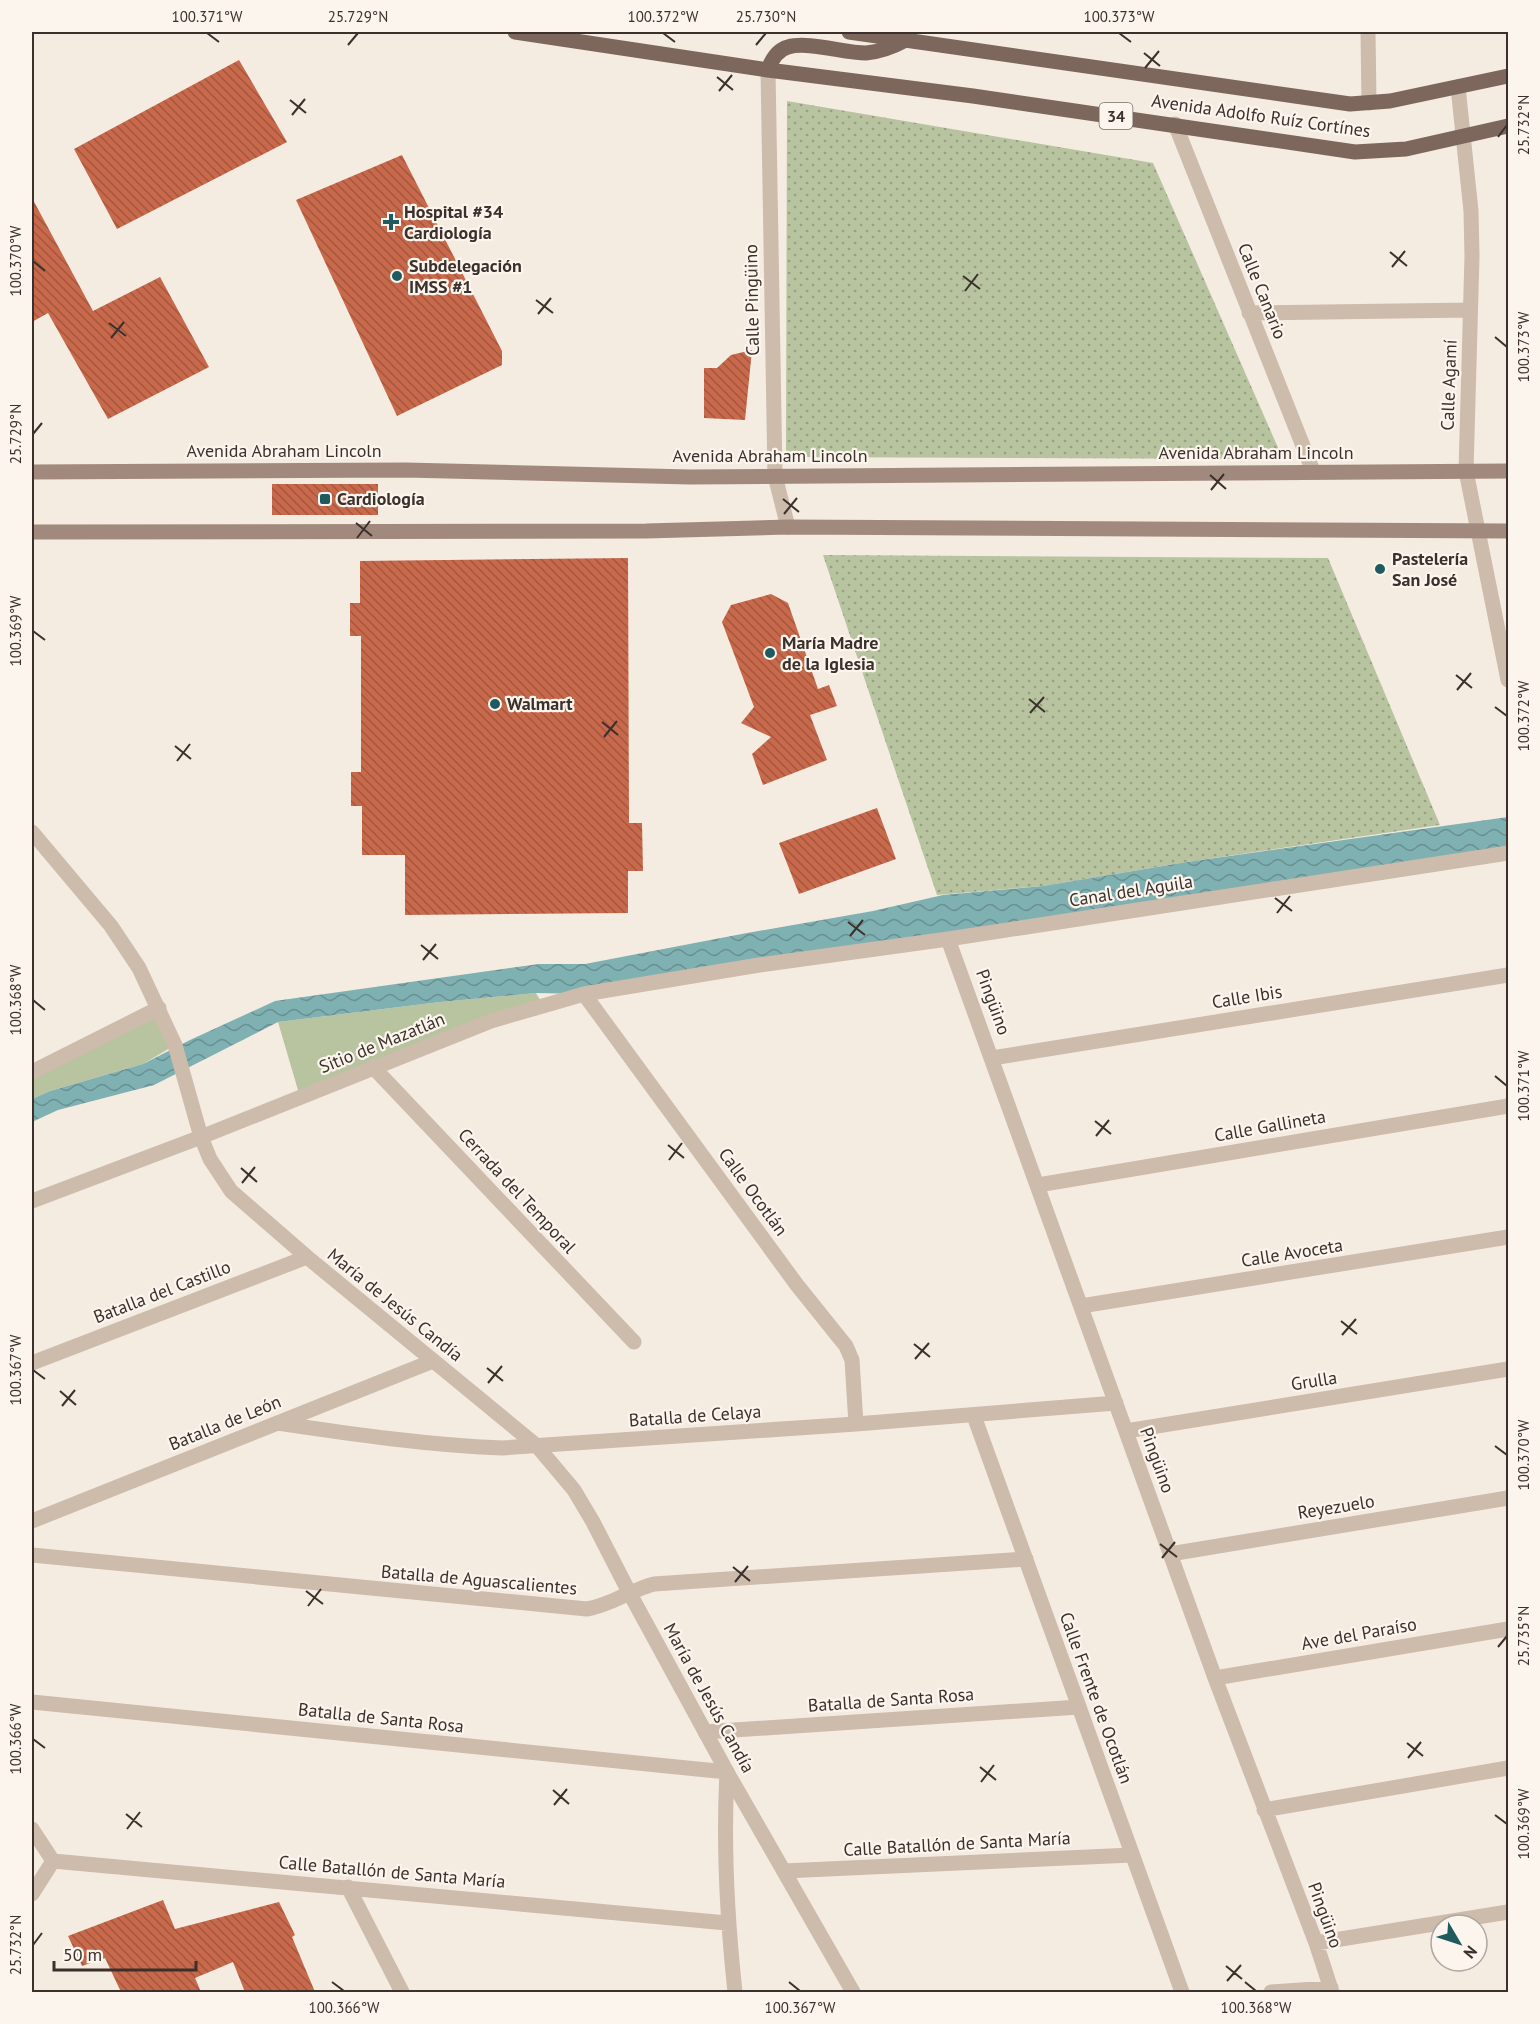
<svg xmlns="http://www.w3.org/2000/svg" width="1540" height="2024" font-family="'PT Sans',sans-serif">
<defs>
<pattern id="grass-dots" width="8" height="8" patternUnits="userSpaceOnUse" patternTransform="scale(1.5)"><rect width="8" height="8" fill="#b8c4a0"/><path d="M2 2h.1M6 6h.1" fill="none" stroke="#97a083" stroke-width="1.8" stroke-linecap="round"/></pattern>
<pattern id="water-waves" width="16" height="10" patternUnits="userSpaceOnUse" patternTransform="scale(1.5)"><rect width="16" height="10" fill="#7fb0b2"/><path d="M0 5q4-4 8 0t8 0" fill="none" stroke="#699091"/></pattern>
<pattern id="building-back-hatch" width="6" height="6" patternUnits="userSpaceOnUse" patternTransform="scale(1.5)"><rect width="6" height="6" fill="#c8694b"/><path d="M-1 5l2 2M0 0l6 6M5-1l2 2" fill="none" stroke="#a4573f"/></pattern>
</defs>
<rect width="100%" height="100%" fill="#f4ebe1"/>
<path fill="url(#grass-dots)" d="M787 101 1153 163 1283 459 786 457Z
M823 555 1328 558 1440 825 1187 862 1043 886 937 895Z"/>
<path fill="#b8c4a0" d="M536 993 543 1005 300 1097 278 1022 440 1002Z
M159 1008 175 1045 143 1064 50 1091 32 1099V1072Z"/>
<path fill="url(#water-waves)" d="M1508 817V847L584 994 536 993 440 1002 278 1022 154 1085 58 1110 32 1122V1099L50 1091 143 1064 190 1040 275 1001 539 964H585L747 933 873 911 943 895 1043 886 1187 862Z"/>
<path fill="url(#building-back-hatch)" d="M239 60 287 142 117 229 74 149Z
M402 155 502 351V365L397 416 296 200Z
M32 198 93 311 160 277 209 367 108 419 48 313 32 322Z
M752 350 745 420 704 418V368H717L731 355Z
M272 484H378V515H272Z
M628 558 629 823H642L643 871H628V913L405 915V855H362V806H351V772H361V636H350V603H360V561Z
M771 594 788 603 818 689 829 685 837 706 810 715 827 760 763 785 752 754 771 737 741 723 754 707 722 622 731 605Z
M877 808 896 859 799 894 779 843Z
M163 1900 175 1929 279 1902 295 1935 292 1937 315 1992H245L233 1962 195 1978 201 1992H121L105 1958 82 1966 68 1936Z"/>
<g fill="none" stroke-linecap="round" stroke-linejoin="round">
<path stroke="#cdbbac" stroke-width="15" d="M1368 32 1369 103
M768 70 775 476 788 527
M1458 87 1471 211 1472 256 1466 471
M1175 124 1313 471
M1249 313 1470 310
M948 939 1215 1678 1316 1943 1332 1992
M584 994 797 1285 846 1346 852 1360 856 1424
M992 1058 1508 975
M373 1067 634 1342
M32 1072 159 1008
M1038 1185 1508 1106
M32 1201 201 1137 491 1021 584 994 759 965 948 939 1508 853
M1081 1306 1508 1237
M32 1363 307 1257
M974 1416 1182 1992
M277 1423C352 1434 426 1445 502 1448L856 1424 1116 1403
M1126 1431 1508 1369
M32 1521 433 1361
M1170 1554 1508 1498
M32 1555 587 1609C612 1605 630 1590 654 1584L1026 1559
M1215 1678 1508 1629
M32 1702 727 1772C723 1847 727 1918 735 1992
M705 1732 1079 1707
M1264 1810 1508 1768
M32 1829 53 1861
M53 1861 727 1923
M784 1871 1132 1855
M348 1887 402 1992
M32 1894 53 1861
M1316 1943 1508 1912
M1271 1992 1331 1988"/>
<path stroke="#cdbbac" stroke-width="15" d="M1466 471 1508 680
M32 832 111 926 139 968 175 1045 201 1137 210 1159 231 1191 307 1257 537 1446 574 1490 593 1522 629 1592 727 1772 853 1992"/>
<path stroke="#a18a7d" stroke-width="15" d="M32 472 405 470 690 477 1508 471
M32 532 646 531 788 527 1508 531"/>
<path stroke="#7d675c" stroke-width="15" d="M515 32 768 70 973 96 1355 152 1406 149 1508 126
M849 32 1350 104 1390 101 1508 76
M768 70C771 61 777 50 788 47 808 41 844 53 866 53 881 52 893 47 906 40"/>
</g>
<path fill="none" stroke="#3b302b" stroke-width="2" d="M207 33 219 42M663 33 675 42M1119 33 1131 42M348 45 358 33M756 45 766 33M1144 53 1160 66M1145 68 1159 51M717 77 733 90M719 91 732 75M290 100 306 113M292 115 305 99M1498 137 1507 125M1390 252 1407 266M33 261 45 271M1392 267 1405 251M963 276 980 289M965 291 978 274M536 300 553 313M538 314 551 298M109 323 126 336M1495 337 1507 347M111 338 124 322M33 434 42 423M1210 475 1226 489M1211 490 1224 474M783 499 799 512M784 514 797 498M356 523 372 536M357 538 370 521M33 631 45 640M1456 675 1472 688M1457 690 1471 673M1029 699 1045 712M1495 707 1507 716M1030 713 1044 697M602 722 618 735M604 737 617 721M175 746 191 759M177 761 190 744M1275 898 1292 911M1277 913 1290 896M848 922 865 935M850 936 863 920M421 945 438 959M423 960 436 944M33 1000 45 1010M1495 1076 1507 1086M1095 1121 1111 1134M1096 1136 1109 1120M668 1145 684 1158M669 1160 682 1143M241 1168 257 1182M242 1183 255 1167M1341 1321 1357 1334M1342 1335 1356 1319M914 1344 930 1357M915 1359 929 1343M487 1368 503 1381M33 1370 45 1379M488 1383 502 1366M60 1391 76 1405M62 1406 75 1390M1495 1446 1507 1455M1160 1544 1177 1557M1162 1558 1175 1542M733 1567 750 1581M735 1582 748 1566M306 1591 323 1604M308 1606 321 1589M1498 1647 1507 1636M33 1739 45 1748M1407 1743 1423 1756M1408 1758 1421 1742M980 1767 996 1780M981 1782 994 1765M553 1790 569 1804M554 1805 567 1789M126 1814 142 1827M1495 1815 1507 1824M127 1829 140 1812M33 1945 42 1933M1226 1966 1242 1979M1227 1981 1241 1965M332 1982 344 1991M789 1982 800 1991M1245 1982 1256 1991"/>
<g fill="#1f5a5e" stroke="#fbf5ee" stroke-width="2">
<path d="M388 213h6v6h6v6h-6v6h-6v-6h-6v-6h6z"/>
<circle cx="397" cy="276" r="6"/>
<rect x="319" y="493" width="12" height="12" rx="3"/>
<circle cx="1380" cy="569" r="6"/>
<circle cx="770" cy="653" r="6"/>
<circle cx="495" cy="704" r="6"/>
</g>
<g text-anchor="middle" stroke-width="4.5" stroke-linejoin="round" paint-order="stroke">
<rect fill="#fbf5ee" stroke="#756b66" stroke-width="1.5" x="1099.5" y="103" width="33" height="26" rx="4.5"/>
<g font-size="16" font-weight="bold" fill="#3b302b">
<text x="1116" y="122">34</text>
</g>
<g font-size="18" fill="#3b302b" stroke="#fbf5ee">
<text transform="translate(1261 116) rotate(8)" y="6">Avenida Adolfo Ruíz Cortínes</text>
<text transform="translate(1262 291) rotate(68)" y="6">Calle Canario</text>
<text transform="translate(752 300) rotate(-91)" y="6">Calle Pingüino</text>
<text transform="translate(1449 385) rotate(-88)" y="6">Calle Agamí</text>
<text x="284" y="457">Avenida Abraham Lincoln</text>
<text x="1256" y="459">Avenida Abraham Lincoln</text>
<text x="770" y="462">Avenida Abraham Lincoln</text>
<text transform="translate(1131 891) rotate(-9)" y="6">Canal del Aguila</text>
<text transform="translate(1247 997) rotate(-9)" y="6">Calle Ibis</text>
<text transform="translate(993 1002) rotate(70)" y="6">Pingüino</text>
<text transform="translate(382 1043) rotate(-22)" y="6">Sitio de Mazatlán</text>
<text transform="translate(1270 1126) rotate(-10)" y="6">Calle Gallineta</text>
<text transform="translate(517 1191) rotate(47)" y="6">Cerrada del Temporal</text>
<text transform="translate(753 1192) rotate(54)" y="6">Calle Ocotlán</text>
<text transform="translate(1292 1253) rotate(-9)" y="6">Calle Avoceta</text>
<text transform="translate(162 1292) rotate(-21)" y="6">Batalla del Castillo</text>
<text transform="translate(395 1305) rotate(39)" y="6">María de Jesús Candía</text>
<text transform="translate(1314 1381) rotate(-9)" y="6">Grulla</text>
<text transform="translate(695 1416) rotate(-4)" y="6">Batalla de Celaya</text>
<text transform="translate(225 1423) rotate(-22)" y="6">Batalla de León</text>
<text transform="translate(1157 1460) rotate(70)" y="6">Pingüino</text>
<text transform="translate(1336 1507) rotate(-9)" y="6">Reyezuelo</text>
<text transform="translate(479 1580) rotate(5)" y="6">Batalla de Aguascalientes</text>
<text transform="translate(1359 1634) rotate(-10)" y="6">Ave del Paraíso</text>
<text transform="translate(709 1698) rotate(61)" y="6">María de Jesús Candía</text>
<text transform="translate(1096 1698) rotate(70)" y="6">Calle Frente de Ocotlán</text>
<text transform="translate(891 1700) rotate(-4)" y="6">Batalla de Santa Rosa</text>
<text transform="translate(381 1718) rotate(6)" y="6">Batalla de Santa Rosa</text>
<text transform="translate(957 1844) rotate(-3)" y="6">Calle Batallón de Santa María</text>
<text transform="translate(392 1872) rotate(5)" y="6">Calle Batallón de Santa María</text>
<text transform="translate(1325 1915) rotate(70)" y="6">Pingüino</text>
</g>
<g font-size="18" font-weight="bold" fill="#3b302b" stroke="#fbf5ee" text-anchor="start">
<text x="404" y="218">Hospital #34<tspan x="404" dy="21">Cardiología</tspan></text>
<text x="409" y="272">Subdelegación<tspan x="409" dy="21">IMSS #1</tspan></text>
<text x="337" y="505">Cardiología</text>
<text x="1392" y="565">Pastelería<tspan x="1392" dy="21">San José</tspan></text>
<text x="782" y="649">María Madre<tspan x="782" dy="21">de la Iglesia</tspan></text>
<text x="507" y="710">Walmart</text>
</g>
</g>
<rect width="1540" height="2024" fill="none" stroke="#fbf5ee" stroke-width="66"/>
<g transform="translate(1459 1943) rotate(129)"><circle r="28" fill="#fbf5ee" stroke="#aea6a0" stroke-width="1.5"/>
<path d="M0-4.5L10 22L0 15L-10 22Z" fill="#1f5a5e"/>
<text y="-9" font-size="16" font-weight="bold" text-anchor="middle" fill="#3b302b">N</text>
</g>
<path d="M54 1961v9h142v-9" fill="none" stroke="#3b302b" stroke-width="3"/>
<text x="63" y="1961" font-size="18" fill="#3b302b" stroke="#fbf5ee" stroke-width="4.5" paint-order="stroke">50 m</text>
<rect x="33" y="33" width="1474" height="1958" fill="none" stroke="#3b302b" stroke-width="2"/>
<g font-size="15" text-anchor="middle" fill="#3b302b">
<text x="207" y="22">100.371°W</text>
<text x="358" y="22">25.729°N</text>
<text x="663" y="22">100.372°W</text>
<text x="766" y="22">25.730°N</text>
<text x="1119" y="22">100.373°W</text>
<text transform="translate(1524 125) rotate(-90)" y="5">25.732°N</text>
<text transform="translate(16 261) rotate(-90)" y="5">100.370°W</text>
<text transform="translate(1524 347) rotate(-90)" y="5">100.373°W</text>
<text transform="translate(16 434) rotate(-90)" y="5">25.729°N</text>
<text transform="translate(16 631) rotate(-90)" y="5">100.369°W</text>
<text transform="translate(1524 716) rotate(-90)" y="5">100.372°W</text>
<text transform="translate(16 1000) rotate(-90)" y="5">100.368°W</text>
<text transform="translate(1524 1086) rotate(-90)" y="5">100.371°W</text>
<text transform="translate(16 1370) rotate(-90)" y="5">100.367°W</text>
<text transform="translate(1524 1455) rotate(-90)" y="5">100.370°W</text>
<text transform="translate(1524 1636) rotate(-90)" y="5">25.735°N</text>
<text transform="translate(16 1739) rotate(-90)" y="5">100.366°W</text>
<text transform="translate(1524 1824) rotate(-90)" y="5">100.369°W</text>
<text transform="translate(16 1945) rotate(-90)" y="5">25.732°N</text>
<text x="344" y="2013">100.366°W</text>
<text x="800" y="2013">100.367°W</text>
<text x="1256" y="2013">100.368°W</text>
</g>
</svg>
